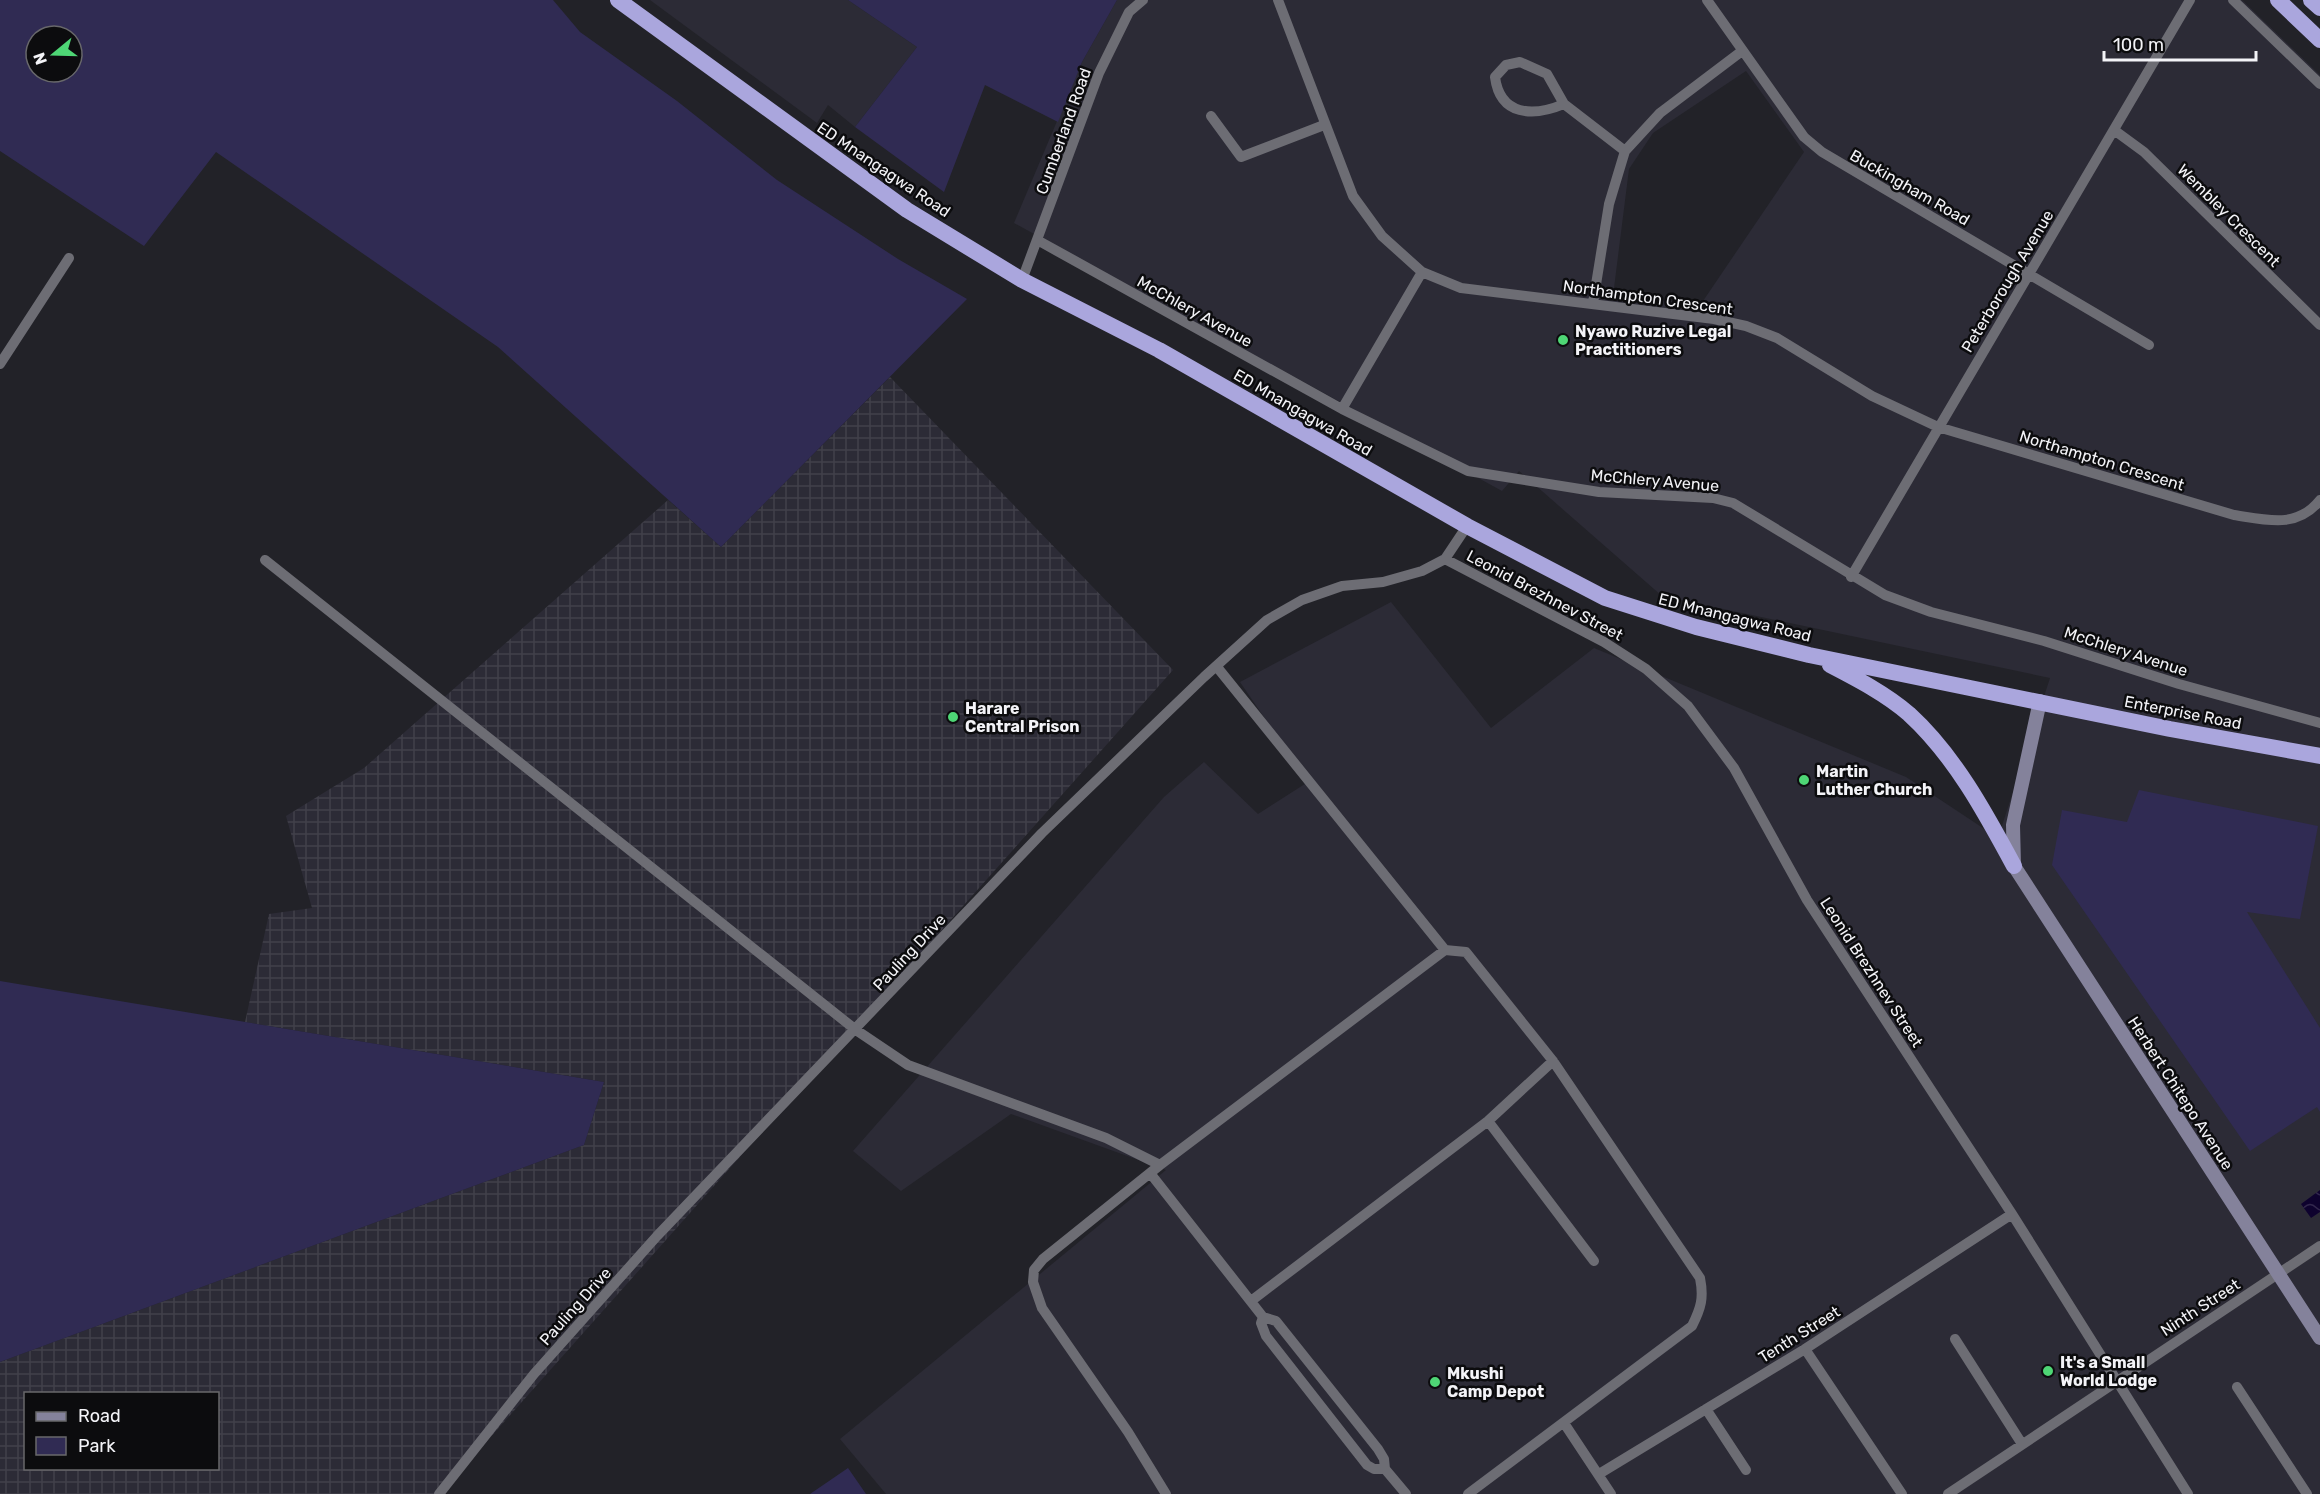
<svg xmlns="http://www.w3.org/2000/svg" width="2320" height="1494" font-family="Rubik,sans-serif">
<defs>
<pattern id="industrial-grid" width="8" height="8" patternUnits="userSpaceOnUse" patternTransform="scale(1.5)"><rect width="8" height="8" fill="#2c2b36"/><path d="M0 4h8M4 0v8" fill="none" stroke="#41404a"/></pattern>
<pattern id="water-waves" width="16" height="10" patternUnits="userSpaceOnUse" patternTransform="scale(1.5)"><rect width="16" height="10" fill="#0e022e"/><path d="M0 5q4-4 8 0t8 0" fill="none" stroke="#32274d"/></pattern>
</defs>
<rect width="100%" height="100%" fill="#222228"/>
<path fill="#2c2b36" fill-rule="evenodd" d="M650 0H848L917 47 855 127 828 105 817 123Z
M1117 0H2242L2320 75V1494H886L840 1439 1166 1170 1011 1114 901 1191 853 1151 1164 797 1204 762 1258 814 1308 782 1240 682 1391 602 1491 728 1594 648 1906 777 1998 838 2050 678 1662 596 1519 471 1502 491 1014 223 1082 62ZM1746 71 1804 152 1701 304 1613 296 1629 169 1653 133Z"/>
<path fill="url(#industrial-grid)" fill-rule="evenodd" d="M890 377 1173 670 440 1494H0V1362L584 1145 604 1082 245 1022 269 914 312 908 286 816 364 768 668 500 721 547ZM26 1394H218V1468H26Z"/>
<path fill="#302b53" fill-rule="evenodd" d="M0 0H553L580 32 677 101 777 180 898 259 967 299 721 547 498 347 216 152 144 246 0 151ZM36 36H72V72H36Z
M848 0H1117L1082 62 1058 122 985 85 944 192 855 127 917 47Z
M2139 790 2318 826 2300 919 2247 912 2320 1028V1112L2317 1107 2250 1151 2052 865 2062 810 2127 822Z
M0 981 604 1082 584 1145 0 1362Z
M848 1468 866 1494H810Z"/>
<path fill="url(#water-waves)" d="M2320 1190V1212L2311 1218 2301 1204Z"/>
<g fill="none" stroke-linecap="round" stroke-linejoin="round">
<path stroke="#6d6d74" stroke-width="10" d="M1278 0 1353 196 1382 236 1422 272 1461 288 1714 319 1746 326 1777 338 1872 396 1938 427 2234 515C2267 520 2297 529 2320 500
M1707 0 1804 137 1822 152 2149 345
M2233 0 2320 84
M1564 104C1533 117 1500 116 1495 77L1506 65 1520 62 1547 74 1564 104 1625 151
M1211 116 1241 157 1324 125
M2114 130 2144 152 2320 325
M1039 241 1342 409 1468 471 1599 492 1713 498 1733 503 1885 595 1931 612 2044 641 2179 684 2320 723
M1022 280 1099 73 1129 12 1143 0
M1593 303 1609 204 1625 151 1660 113 1742 51
M0 364 69 258
M1342 409 1422 272
M1445 559 1604 642 1646 669 1688 706 1734 768 1807 900 2012 1214 2188 1494
M265 560 856 1030 908 1065 1106 1138 1160 1165
M1851 577 2190 0
M1217 667 1445 950 1466 952 1553 1061 1700 1278C1704 1298 1701 1308 1692 1326L1468 1494
M1488 1121 1594 1261
M1150 1173 1263 1317 1276 1321 1378 1449 1384 1459 1385 1469 1406 1494
M1251 1301 1488 1121 1553 1061
M1263 1317 1261 1323 1266 1336 1367 1465 1374 1469H1385
M1955 1339 2022 1444
M1805 1349 1902 1494
M2237 1387 2307 1494
M1706 1409 1746 1470
M1564 1423 1611 1494
M1599 1474 1805 1349 2012 1214
M439 1494 534 1374 657 1236 1042 833 1204 677 1267 620 1302 600 1342 586 1383 582 1422 571 1445 559 1467 526
M1166 1494 1128 1432 1042 1308 1033 1282 1034 1270 1043 1259 1160 1165 1445 950
M1948 1494 2320 1246"/>
<path stroke="#84829b" stroke-width="14" d="M2040 701 2013 825 2014 866 2320 1338"/>
<path stroke="#aaa6dd" stroke-width="16" d="M618 0 907 210 1022 280 1159 350 1467 526 1605 598 1696 627 1809 655 2170 729 2320 756
M2278 0 2320 40
M2311 0 2320 8
M1830 665C1857 679 1886 694 1909 714 1954 755 1985 812 2014 866"/>
</g>
<g fill="#4ed675" stroke="#0c0c0e" stroke-width="2">
<circle cx="1563" cy="340" r="6"/>
<circle cx="953" cy="717" r="6"/>
<circle cx="1804" cy="780" r="6"/>
<circle cx="2048" cy="1371" r="6"/>
<circle cx="1435" cy="1382" r="6"/>
</g>
<g text-anchor="middle" stroke-width="5" stroke-linejoin="round" paint-order="stroke">
<g font-size="16" fill="#f3f3f7" stroke="#0c0c0e">
<text transform="translate(1063 131) rotate(-70)" y="6">Cumberland Road</text>
<text transform="translate(884 169) rotate(34)" y="6">ED Mnangagwa Road</text>
<text transform="translate(1910 187) rotate(30)" y="6">Buckingham Road</text>
<text transform="translate(2229 215) rotate(45)" y="6">Wembley Crescent</text>
<text transform="translate(2007 281) rotate(-59)" y="6">Peterborough Avenue</text>
<text transform="translate(1648 297) rotate(8)" y="6">Northampton Crescent</text>
<text transform="translate(1195 311) rotate(29)" y="6">McChlery Avenue</text>
<text transform="translate(1303 412) rotate(30)" y="6">ED Mnangagwa Road</text>
<text transform="translate(2102 460) rotate(17)" y="6">Northampton Crescent</text>
<text transform="translate(1655 480) rotate(5)" y="6">McChlery Avenue</text>
<text transform="translate(1545 595) rotate(28)" y="6">Leonid Brezhnev Street</text>
<text transform="translate(1735 617) rotate(14)" y="6">ED Mnangagwa Road</text>
<text transform="translate(2126 651) rotate(18)" y="6">McChlery Avenue</text>
<text transform="translate(2183 712) rotate(11)" y="6">Enterprise Road</text>
<text transform="translate(909 952) rotate(-47)" y="6">Pauling Drive</text>
<text transform="translate(1872 972) rotate(57)" y="6">Leonid Brezhnev Street</text>
<text transform="translate(2181 1093) rotate(57)" y="6">Herbert Chitepo Avenue</text>
<text transform="translate(575 1306) rotate(-48)" y="6">Pauling Drive</text>
<text transform="translate(2200 1307) rotate(-33)" y="6">Ninth Street</text>
<text transform="translate(1799 1334) rotate(-32)" y="6">Tenth Street</text>
</g>
<g font-size="16" font-weight="bold" fill="#f3f3f7" stroke="#0c0c0e" text-anchor="start">
<text x="1575" y="337">Nyawo Ruzive Legal<tspan x="1575" dy="18">Practitioners</tspan></text>
<text x="965" y="714">Harare<tspan x="965" dy="18">Central Prison</tspan></text>
<text x="1816" y="777">Martin<tspan x="1816" dy="18">Luther Church</tspan></text>
<text x="2060" y="1368">It's a Small<tspan x="2060" dy="18">World Lodge</tspan></text>
<text x="1447" y="1379">Mkushi<tspan x="1447" dy="18">Camp Depot</tspan></text>
</g>
</g>
<rect x="24" y="1392" width="195" height="78" fill="#0c0c0e" stroke="#68686b" stroke-width="1.5"/>
<rect x="36" y="1412" width="30" height="9" fill="#84829b" stroke="#68686b" stroke-width="1.5"/>
<text x="78" y="1422" font-size="18" fill="#f3f3f7">Road</text>
<rect x="36" y="1437" width="30" height="18" fill="#302b53" stroke="#68686b" stroke-width="1.5"/>
<text x="78" y="1452" font-size="18" fill="#f3f3f7">Park</text>
<g transform="translate(54 54) rotate(251)"><circle r="28" fill="#0c0c0e" stroke="#68686b" stroke-width="1.5"/>
<path d="M0-4.5L10 22L0 15L-10 22Z" fill="#4ed675"/>
<text y="-9" font-size="16" font-weight="bold" text-anchor="middle" fill="#f3f3f7">N</text>
</g>
<path d="M2104 51v9h152v-9" fill="none" stroke="#f3f3f7" stroke-width="3"/>
<text x="2113" y="51" font-size="18" fill="#f3f3f7" stroke="#0c0c0e" stroke-width="4.5" paint-order="stroke">100 m</text>
</svg>
